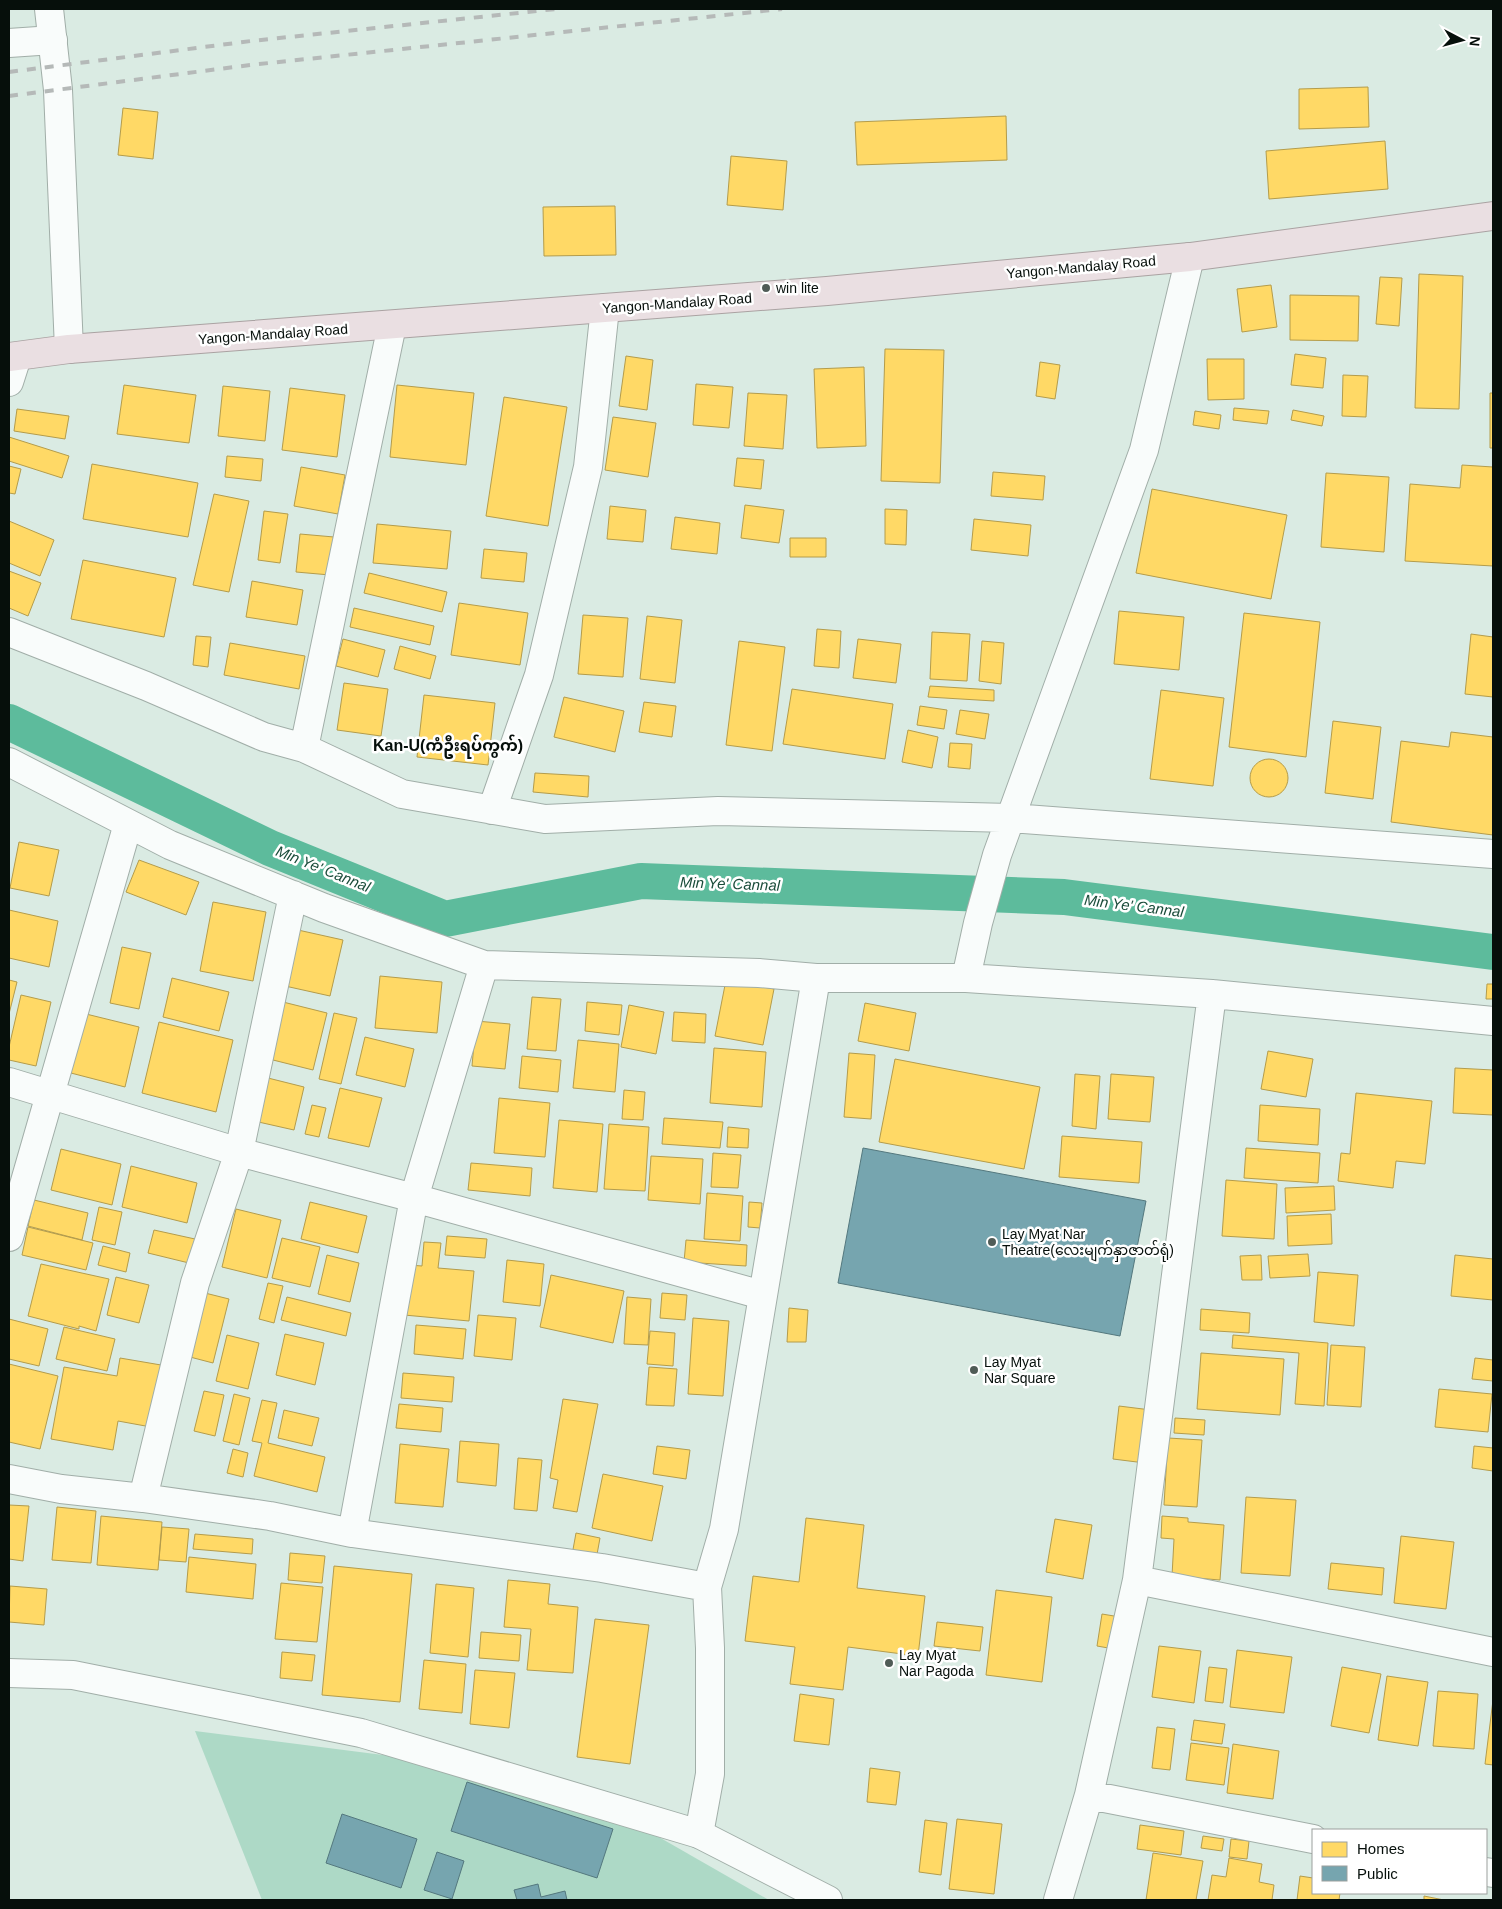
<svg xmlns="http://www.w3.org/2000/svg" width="1502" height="1909" font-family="Arial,'Noto Sans Myanmar',sans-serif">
<rect width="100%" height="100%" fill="#daebe3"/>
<path fill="#add9c6" d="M195 1731 554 1777 769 1900H262Z"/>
<path fill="#ffd966" stroke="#b49c4b" d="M1368 87 1369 127 1299 129V89Z
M123 108 158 112 153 159 118 155Z
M1006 116 1007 160 857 165 855 122Z
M1385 141 1388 189 1269 199 1266 151Z
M731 156 787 161 783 210 727 205Z
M615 206 616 255 544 256 543 207Z
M1419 274 1463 276 1459 409 1415 408Z
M1380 277 1402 278 1399 326 1376 324Z
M1271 285 1277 327 1242 332 1237 289Z
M1290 295 1359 296 1358 341 1290 340Z
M885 349 944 350 940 483 881 481Z
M1295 354 1326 358 1323 388 1291 385Z
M626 356 653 360 647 410 619 406Z
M1207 359H1244V399L1208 400Z
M1040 362 1060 365 1055 399 1036 396Z
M864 367 866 446 817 448 814 369Z
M1343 375 1368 376 1366 417 1342 416Z
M696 384 733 387 729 428 693 425Z
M124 385 196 395 189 443 117 434Z
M397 385 474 393 466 465 390 457Z
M223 386 270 391 265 441 218 436Z
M290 388 345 395 337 457 282 450Z
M748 393 787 395 783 449 744 446Z
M1490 393H1493V448H1490Z
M504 397 567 407 548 526 486 516Z
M1234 408 1269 411 1267 424 1233 420Z
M17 409 69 416 65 439 14 431Z
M1293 410 1324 416 1322 426 1291 420Z
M1195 411 1221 415 1219 429 1193 425Z
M613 417 656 423 648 477 605 470Z
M9 437 69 456 62 478 9 461Z
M227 456 263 459 261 481 225 477Z
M737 458 764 460 761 489 734 486Z
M92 464 198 483 188 537 83 519Z
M1462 465 1493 467V566L1405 561 1410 484 1460 488Z
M9 466 21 469 15 494 9 493Z
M301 467 345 475 338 514 294 506Z
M993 472 1045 476 1043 500 991 496Z
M1326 473 1389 477 1384 552 1321 547Z
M1152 489 1287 515 1271 599 1136 573Z
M214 494 249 501 229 592 193 585Z
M745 505 784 510 779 543 741 538Z
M610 506 646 510 643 542 607 539Z
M885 509 907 510 906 545 885 544Z
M264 511 288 514 280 563 258 560Z
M675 517 720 523 717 554 671 549Z
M974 519 1031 525 1028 556 971 550Z
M9 521 54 540 40 576 9 563Z
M377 524 451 531 447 569 373 563Z
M300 534 334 537 330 575 296 572Z
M790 538H826V557H790Z
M484 549 527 553 524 582 481 578Z
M83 560 176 578 164 637 71 619Z
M9 571 41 583 28 616 9 608Z
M369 573 447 592 442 612 364 593Z
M252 581 303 590 297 625 246 617Z
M459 603 528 613 520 665 451 655Z
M354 608 434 626 430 645 350 627Z
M1119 611 1184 617 1179 670 1114 664Z
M1244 613 1320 622 1306 757 1229 747Z
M583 615 628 618 623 677 578 674Z
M647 616 682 620 675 683 640 679Z
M817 629 841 631 839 668 814 666Z
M932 632 970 634 967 681 930 679Z
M1471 634 1493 637V697L1465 694Z
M196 636 211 637 208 667 193 665Z
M343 639 385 650 378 677 336 666Z
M858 639 901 644 896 683 853 678Z
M739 641 785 647 772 751 726 745Z
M982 641 1004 643 1001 684 979 681Z
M230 643 305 656 299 689 224 675Z
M400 646 436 656 430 679 394 669Z
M344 683 388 689 381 736 337 730Z
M930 686 994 690V701L928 697Z
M792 689 893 704 885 759 783 744Z
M1161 690 1224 698 1213 786 1150 779Z
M424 695 495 703 488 765 417 757Z
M564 697 624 711 615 752 554 737Z
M644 702 676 706 672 737 639 732Z
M920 706 947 710 944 729 917 725Z
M960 710 989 714 985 739 956 734Z
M1333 721 1381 727 1373 799 1325 793Z
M908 730 938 737 932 768 902 762Z
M1451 732 1493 737V835L1391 822 1401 741 1449 747Z
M950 743 972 744 970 769 948 767Z
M1250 778a19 19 0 1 1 38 0a19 19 0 1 1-38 0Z
M535 773 589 776 588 797 533 792Z
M19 842 59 850 49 896 10 888Z
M139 860 199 882 186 915 126 892Z
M213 902 266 912 253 981 200 971Z
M9 910 58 921 49 967 9 958Z
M298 930 343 940 330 996 285 986Z
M122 947 151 953 139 1009 110 1003Z
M380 976 442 982 437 1033 375 1028Z
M172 978 229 992 219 1031 163 1017Z
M9 980 17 982 9 1014Z
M726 980 774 989 763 1045 715 1036Z
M1487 984H1493V999H1486Z
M21 995 51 1002 36 1066 9 1060V1047Z
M532 997 561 999 556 1051 527 1049Z
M283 1002 327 1013 313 1070 269 1059Z
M587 1002 622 1005 619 1035 585 1031Z
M865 1003 916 1013 909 1051 858 1041Z
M629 1005 664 1012 656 1054 621 1047Z
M674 1012 706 1014 705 1043 672 1041Z
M82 1013 139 1027 125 1087 67 1072Z
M334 1013 357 1018 341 1084 319 1079Z
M476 1021 510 1024 505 1069 472 1066Z
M159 1022 233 1040 216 1112 142 1093Z
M365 1037 414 1049 405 1087 356 1075Z
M578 1040 619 1044 615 1092 573 1088Z
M714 1048 766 1052 762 1107 710 1103Z
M1268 1051 1313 1059 1306 1097 1261 1089Z
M849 1053 875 1055 871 1119 844 1117Z
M522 1056 561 1060 558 1092 519 1088Z
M895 1059 1040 1087 1024 1169 879 1142Z
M1455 1068 1493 1070V1115L1453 1113Z
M1075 1074 1100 1076 1096 1129 1072 1126Z
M1111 1074 1154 1077 1150 1122 1108 1119Z
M264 1077 304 1087 294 1130 254 1121Z
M340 1088 382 1098 369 1147 328 1138Z
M624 1090 645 1092 643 1120 622 1119Z
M1356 1093 1432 1101 1425 1164 1396 1161 1393 1188 1338 1181 1341 1153 1350 1154Z
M499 1098 550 1103 545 1157 494 1153Z
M312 1105 326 1108 319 1137 305 1134Z
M1260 1105 1320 1109 1318 1145 1258 1141Z
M664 1118 723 1122 720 1148 662 1144Z
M559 1120 603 1124 597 1192 553 1188Z
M609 1124 649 1127 645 1191 604 1189Z
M728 1127 749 1129 748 1148 727 1147Z
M1062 1136 1142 1142 1139 1183 1059 1177Z
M1246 1148 1320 1153 1318 1183 1244 1178Z
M61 1149 121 1164 112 1205 51 1190Z
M713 1153 741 1155 738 1188 711 1187Z
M651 1156 703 1159 700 1204 648 1200Z
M471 1163 532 1168 530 1196 468 1190Z
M131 1166 197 1183 187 1223 122 1207Z
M1226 1180 1277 1184 1274 1239 1222 1236Z
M1334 1186 1335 1210 1286 1213 1285 1188Z
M707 1193 743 1196 740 1241 704 1239Z
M34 1200 88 1213 82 1240 28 1226Z
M310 1202 367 1216 358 1253 301 1239Z
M749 1202 762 1203 760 1228 748 1227Z
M99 1207 122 1212 115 1245 92 1240Z
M236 1209 281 1220 267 1278 222 1267Z
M1331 1214 1332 1244 1288 1246 1287 1216Z
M28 1227 93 1243 86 1270 22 1255Z
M154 1230 195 1239 189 1263 148 1253Z
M447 1236 487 1239 485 1258 445 1255Z
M282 1238 320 1247 310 1287 272 1278Z
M686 1240 747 1245 746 1266 684 1262Z
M424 1242 441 1243 438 1268 474 1271 469 1321 404 1315 409 1265 422 1266Z
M103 1246 130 1253 126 1272 98 1265Z
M1308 1254 1310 1276 1270 1278 1268 1256Z
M327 1255 359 1263 350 1302 318 1294Z
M1261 1255 1262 1280H1242L1240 1256Z
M1455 1255 1493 1259V1300L1451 1296Z
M507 1260 544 1264 540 1306 503 1302Z
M41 1264 109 1279 96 1331 79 1326V1329L28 1316Z
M1318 1272 1358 1275 1354 1326 1314 1322Z
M551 1275 624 1291 613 1343 540 1327Z
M116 1277 149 1285 139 1323 107 1315Z
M268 1283 283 1286 274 1323 259 1319Z
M205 1293 229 1299 213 1363 190 1357Z
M662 1293 687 1295 685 1320 660 1318Z
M287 1297 351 1313 346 1336 281 1320Z
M627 1297 651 1299 648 1345 624 1344Z
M789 1308 808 1310 806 1342H787Z
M1201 1309 1250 1313 1249 1333 1200 1330Z
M478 1315 516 1318 512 1360 474 1356Z
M693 1318 729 1321 723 1396 688 1394Z
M9 1319 48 1329 39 1366 9 1359Z
M416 1325 466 1329 463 1359 414 1354Z
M64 1327 115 1339 107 1371 56 1359Z
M650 1331 675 1333 673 1366 647 1364Z
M285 1334 324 1343 315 1385 276 1375Z
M227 1335 259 1343 248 1389 216 1381Z
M1233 1335 1328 1343 1324 1406 1295 1404 1299 1353 1232 1348Z
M1331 1345 1365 1347 1361 1407 1327 1405Z
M1201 1353 1284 1359 1280 1415 1197 1409Z
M120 1358 161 1365 151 1427 118 1421 113 1450 51 1439 64 1367 117 1376Z
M1475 1358 1493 1360V1381L1472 1379Z
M9 1364 58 1376 40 1449 9 1442Z
M649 1367 677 1369 674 1406 646 1405Z
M403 1373 454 1377 452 1402 401 1398Z
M1439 1389 1492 1394 1488 1432 1435 1427Z
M204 1391 224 1395 215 1436 194 1431Z
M234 1394 250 1398 239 1445 223 1441Z
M563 1399 598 1404 577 1512 553 1508 558 1480 550 1478Z
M262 1400 277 1403 268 1443 325 1457 317 1492 254 1476 262 1443 252 1441Z
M399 1404 443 1408 441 1432 396 1428Z
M1119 1406 1151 1410 1145 1463 1113 1459Z
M284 1410 319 1418 312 1446 278 1438Z
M1175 1418 1205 1420 1204 1435 1174 1433Z
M1168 1438 1202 1440 1197 1507 1164 1505Z
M460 1441 499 1444 496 1486 457 1482Z
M400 1444 449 1449 443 1507 395 1503Z
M657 1446 690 1450 686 1479 653 1474Z
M1474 1446 1493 1448V1471L1472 1468Z
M233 1449 248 1453 243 1477 227 1473Z
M518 1458 542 1460 537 1511 514 1509Z
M603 1474 663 1486 652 1541 592 1528Z
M1246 1497 1296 1500 1290 1576 1241 1573Z
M9 1505 29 1506 23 1561 9 1559Z
M57 1507 96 1511 91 1563 52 1560Z
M101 1516 162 1522 158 1570 97 1565Z
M1162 1516 1188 1518V1522L1224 1525 1220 1580 1172 1576 1174 1539 1161 1538Z
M806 1518 864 1525 857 1588 925 1596 918 1656 848 1647 843 1690 790 1684 795 1647 745 1641 753 1576 799 1582Z
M1055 1519 1092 1525 1083 1579 1046 1572Z
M162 1527 189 1529 186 1562 159 1560Z
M576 1533 600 1538 596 1560 572 1555Z
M195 1534 253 1539 252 1554 193 1549Z
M1401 1536 1454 1542 1446 1609 1394 1603Z
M290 1553 325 1556 322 1583 288 1580Z
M189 1557 256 1564 253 1599 186 1592Z
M1331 1563 1384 1568 1382 1595 1328 1589Z
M334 1566 412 1574 400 1702 322 1695Z
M508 1580 550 1584 548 1604 578 1607 573 1673 527 1670 531 1629 504 1627Z
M281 1583 323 1587 317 1642 275 1639Z
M436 1584 474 1588 468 1657 430 1653Z
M10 1586 47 1589 44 1625 9 1622Z
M996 1590 1052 1597 1042 1682 986 1675Z
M1102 1614 1120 1617 1114 1649 1097 1646Z
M595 1619 649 1625 630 1764 577 1757Z
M937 1622 983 1627 980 1651 934 1646Z
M481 1632 521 1635 519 1661 479 1658Z
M1159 1646 1201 1651 1194 1703 1152 1697Z
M1237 1650 1292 1657 1284 1713 1230 1707Z
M282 1652 315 1655 312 1681 280 1678Z
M424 1660 466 1664 462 1713 419 1709Z
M1209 1667 1227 1669 1223 1703 1205 1701Z
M1342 1667 1381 1674 1369 1733 1331 1726Z
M475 1670 515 1673 509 1728 470 1724Z
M1387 1676 1428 1682 1418 1746 1378 1740Z
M1438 1691 1478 1694 1474 1749 1433 1746Z
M800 1694 834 1699 829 1745 794 1741Z
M1493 1700V1765L1485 1764Z
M1194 1720 1225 1724 1222 1744 1191 1740Z
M1157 1727 1175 1729 1170 1770 1152 1768Z
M1191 1743 1229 1748 1224 1785 1186 1780Z
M1233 1744 1279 1751 1273 1799 1227 1793Z
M870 1768 900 1772 896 1805 867 1802Z
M957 1819 1002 1824 994 1894 949 1889Z
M925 1820 947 1823 941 1875 919 1872Z
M1140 1825 1184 1831 1181 1855 1137 1849Z
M1203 1836 1224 1839 1222 1851 1201 1848Z
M1231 1839 1249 1841 1247 1859 1229 1857Z
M1153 1853 1203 1861 1196 1900H1146Z
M1229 1858 1262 1864 1259 1882 1274 1885 1272 1900H1208L1212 1875 1226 1877Z
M1300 1876 1313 1878V1893H1340L1339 1900H1297Z
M1424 1896 1444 1900H1424Z"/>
<path fill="#76a5af" stroke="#54787e" d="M863 1148 1146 1201 1120 1336 838 1283Z
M467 1782 613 1829 597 1878 451 1831Z
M342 1814 417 1839 401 1888 326 1863Z
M437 1852 464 1861 452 1899 424 1890Z
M538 1884 541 1897 565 1891 567 1900H517L514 1890Z"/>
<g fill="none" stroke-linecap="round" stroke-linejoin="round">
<path stroke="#5dbb9c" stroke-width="36" d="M9 722 270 848 445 919 641 881 1064 897 1493 952"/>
<g stroke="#a1aea8" stroke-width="30">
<path id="minor" d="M9 43 53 40
M9 382 17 357
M9 632 146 686 264 737 304 748 402 794 545 819 718 811 1011 818 1493 854
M304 748 392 325
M9 762 170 845 324 908 484 965 759 973 816 978
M492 810 539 675 588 467 605 308
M966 978 978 923 997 855 1144 450 1190 257
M9 1082 239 1152 414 1198 762 1295
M9 1237 128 824
M9 1479 61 1489 143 1498 270 1516 352 1533 602 1568 707 1587
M143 1498 195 1283 239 1152 293 895
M352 1533 414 1198 484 965
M1137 1580 1493 1652
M1089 1795 1313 1839
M699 1834 710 1774V1648L707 1587 724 1529 816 978H966L1212 994 1493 1021
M1486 1872 1493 1873
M1058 1900 1089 1795 1137 1580 1212 994"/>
</g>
<g stroke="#a1aea8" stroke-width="30">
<path id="secondary" d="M49 9 58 90 69 349
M9 1673 73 1675 361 1733 699 1834 828 1900"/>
</g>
<g stroke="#aaa2a2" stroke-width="30">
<path id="trunk" d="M9 357 69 349 827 291 1190 257 1493 216"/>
</g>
<use href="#minor" stroke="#f9fcfb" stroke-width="28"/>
<use href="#secondary" stroke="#f9fcfb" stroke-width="28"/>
<use href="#trunk" stroke="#eadfe2" stroke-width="28"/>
<path stroke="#b5b9b8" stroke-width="4" stroke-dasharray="9 9" stroke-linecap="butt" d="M9 72 251 41 556 9
M9 96 250 65 782 9"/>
</g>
<g fill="#505c57" stroke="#fff" stroke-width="2">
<circle cx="766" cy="288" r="5"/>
<circle cx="992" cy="1242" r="5"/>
<circle cx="974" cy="1370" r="5"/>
<circle cx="889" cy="1663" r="5"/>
</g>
<g text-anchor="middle" stroke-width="5" stroke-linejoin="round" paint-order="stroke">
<g font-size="14" fill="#060f0b" stroke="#fff">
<text transform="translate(1081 267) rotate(-5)" y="5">Yangon-Mandalay Road</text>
<text transform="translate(677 303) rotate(-4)" y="5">Yangon-Mandalay Road</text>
<text transform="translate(273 334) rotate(-4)" y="5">Yangon-Mandalay Road</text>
</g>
<g font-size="14" fill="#060f0b" stroke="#fff" text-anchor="start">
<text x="776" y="293">win lite</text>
<text x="1002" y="1239">Lay Myat Nar<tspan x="1002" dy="16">Theatre(လေးမျက်နှာဇာတ်ရုံ)</tspan></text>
<text x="984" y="1367">Lay Myat<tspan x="984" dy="16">Nar Square</tspan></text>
<text x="899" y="1660">Lay Myat<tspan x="899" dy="16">Nar Pagoda</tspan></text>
</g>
<g font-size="15" font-style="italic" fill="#1a4c3a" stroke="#fff">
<text transform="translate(323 869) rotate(22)" y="5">Min Ye' Cannal</text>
<text transform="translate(730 884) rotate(2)" y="5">Min Ye' Cannal</text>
<text transform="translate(1134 906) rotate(7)" y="5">Min Ye' Cannal</text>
</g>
<g font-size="16" font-weight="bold" fill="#060f0b" stroke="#fff">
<text x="448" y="751">Kan-U(ကံဦးရပ်ကွက်)</text>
</g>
</g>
<rect width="1502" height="1909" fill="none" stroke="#060f0b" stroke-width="20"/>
<rect x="1312" y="1829" width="175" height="65" fill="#ffffff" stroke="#9b9f9d"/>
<rect x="1322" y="1842" width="25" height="15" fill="#ffd966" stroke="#9b9f9d"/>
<text x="1357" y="1854" font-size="15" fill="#060f0b">Homes</text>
<rect x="1322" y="1866" width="25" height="15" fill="#76a5af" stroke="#9b9f9d"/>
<text x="1357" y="1879" font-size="15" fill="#060f0b">Public</text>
<g transform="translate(1462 40) rotate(96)" stroke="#ffffff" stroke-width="4" paint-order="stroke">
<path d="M0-4L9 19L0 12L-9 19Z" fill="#060f0b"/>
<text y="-8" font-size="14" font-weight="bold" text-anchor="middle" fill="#060f0b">N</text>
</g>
</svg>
